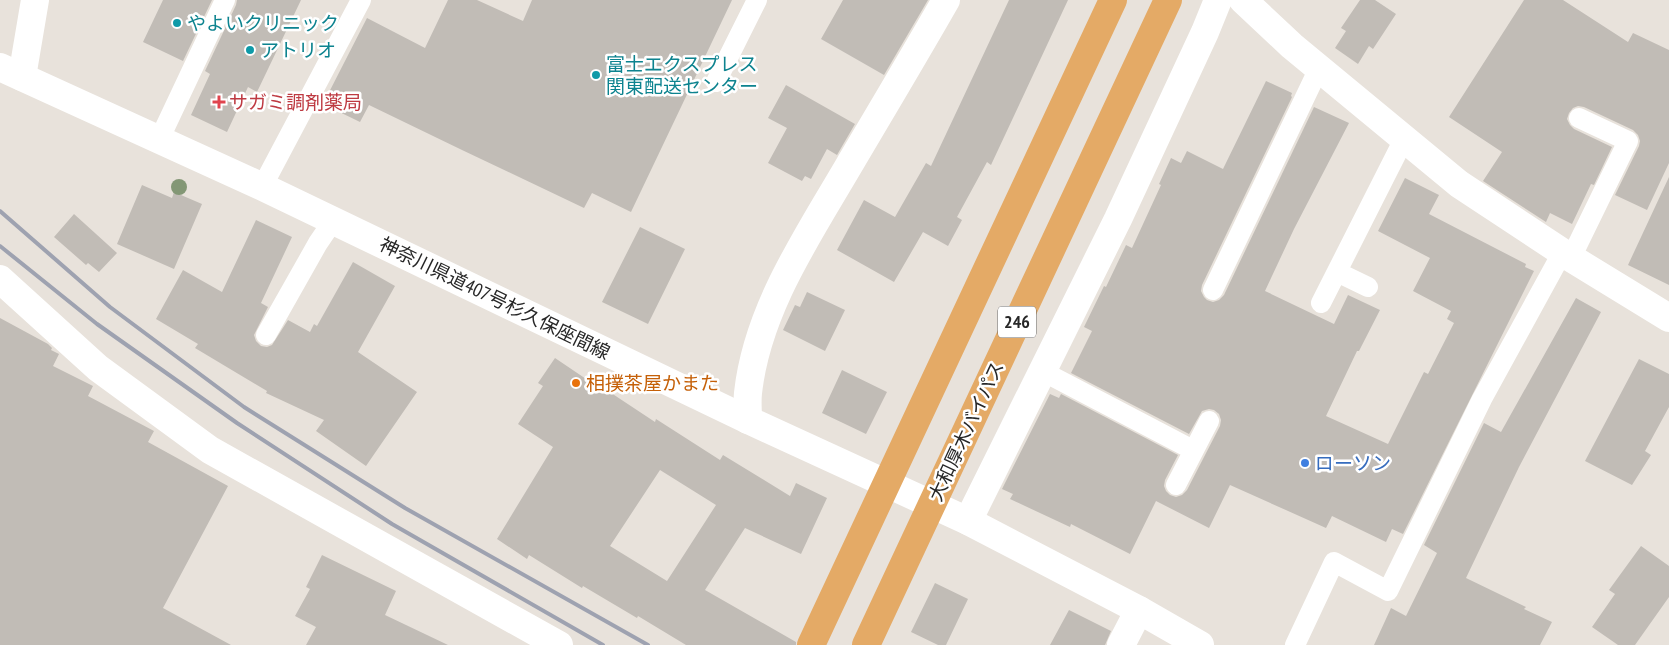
<svg xmlns="http://www.w3.org/2000/svg" width="1669" height="645" font-family="'PT Sans Narrow','Noto Sans JP',sans-serif">
<rect width="100%" height="100%" fill="#e8e2db"/>
<path fill="#c1bcb6" fill-rule="evenodd" d="M163 0H212L183 61 143 42Z
M237 0H301L257 92 248 87 227 132 191 115 210 74 205 71 236 5Z
M448 0H477L523 21 532 0H732L631 212 592 193 584 208 462 150 369 105 360 122 323 104 367 18 425 48Z
M843 0H928L884 75 821 39Z
M1009 0H1068L991 165 987 162 957 217 962 220 948 246 923 232 894 282 837 250 864 200 895 217 926 163 931 166Z
M1360 0H1375L1396 14 1373 49 1369 46 1358 64 1335 48 1346 31 1341 28Z
M1524 0H1563L1628 42 1633 33 1669 50V163L1647 210 1615 195 1639 146 1640 141 1638 135 1633 130 1584 107 1578 106 1573 108 1569 113 1567 119 1570 125 1574 129 1612 147 1594 185 1591 184 1572 224 1550 213 1546 222 1483 181 1502 152 1449 117Z
M1266 81 1292 93 1291 96 1292 97 1202 285 1201 291 1204 297 1207 300 1213 302 1219 300 1224 295 1314 107 1349 123 1294 229 1265 291 1334 324 1348 295 1380 310 1359 351H1357L1326 416 1388 444 1424 372 1428 374 1454 323 1447 319 1451 311 1413 291 1430 258 1378 231 1405 178 1439 195 1429 214 1526 264 1525 267 1534 271 1403 534 1392 529 1386 542 1332 516 1326 528 1230 485 1209 528 1156 501 1130 554 1071 524 1070 527 1010 499 1013 494 1002 489 1050 394 1059 398 1061 394 1178 455 1165 480 1164 486 1166 491 1170 495 1176 497 1182 495 1187 490 1220 426 1221 420 1219 414 1214 410 1209 409 1202 411 1189 434 1071 373 1092 331 1084 327 1104 286 1106 287 1126 245 1132 248 1161 185 1159 184 1171 158 1181 163 1187 151 1223 169Z
M786 85 855 124 837 155 827 149 811 179 805 176 802 181 768 163 787 128 768 118Z
M1669 177V285L1628 265Z
M142 185 172 198 174 192 202 204 174 269 117 244Z
M74 214 117 253 99 272 88 263 86 265 54 237Z
M256 220 292 237 261 303 268 307 254 335 256 341 261 346 267 347 272 345 288 320 310 332 314 324 317 326 353 262 395 286 358 352 417 392 366 466 316 431 324 420 266 393 267 391 195 348 198 344 156 319 183 270 222 292Z
M640 227 685 249 648 324 602 302Z
M807 292 845 310 825 351 783 330 795 305 800 307Z
M1576 298 1601 312 1519 467 1466 578 1526 607 1524 609 1552 622 1540 645H1374L1391 608 1406 616 1437 553 1424 545 1484 423 1501 432Z
M0 318 48 344 52 348 51 350 59 354 53 366 93 386 88 396 154 431 148 442 228 486 163 608 231 645H0Z
M555 358 592 383 593 381 655 422 656 419 720 460 723 455 790 496 796 483 827 498 801 554 745 528 705 590 796 642V645H686L638 616 637 618 583 586 582 588 529 555 527 559 497 539 553 447 518 424 543 386 538 383ZM660 470 716 505 667 581 610 546Z
M1639 359 1669 374V407L1645 451 1651 455 1632 485 1585 461Z
M842 370 887 392 866 434 822 413Z
M1641 546 1669 566V597L1635 645H1618L1592 627 1615 594 1609 590Z
M322 555 396 591 385 615 448 645H306L316 627 295 616 310 589 306 587Z
M935 583 968 599 946 645H938L911 632Z
M1069 610 1111 631 1105 645H1050Z"/>
<g fill="none" stroke-linecap="round" stroke-linejoin="round">
<path stroke="#fff" stroke-width="20" d="M716 82 757 0
M159 140 225 0
M262 187 361 0
M1571 258 1628 141 1579 118
M1337 272 1368 287
M1213 290 1319 68
M1321 303 1404 139
M266 335 318 243 333 221
M1042 371 1193 450
M1176 485 1209 421
M1295 645 1334 562 1388 591 1482 399 1562 253"/>
<path stroke="#fff" stroke-width="28" d="M1243 0 1292 46 1459 184 1571 258 1669 318
M22 77 35 0
M0 279 98 368 210 450 559 645
M748 420C748 411 747 402 748 393 757 310 807 237 848 167 881 111 914 56 946 0
M968 521 1118 219 1205 32 1218 0
M1121 645 1139 610"/>
<path stroke="#fff" stroke-width="28" d="M0 67 265 188 748 420 968 521 1139 610 1200 645"/>
<path stroke="#e4aa66" stroke-width="28" d="M811 645 1113 0
M866 645 1168 0"/>
<path stroke="#9ea2b0" stroke-width="4" d="M0 211 110 307 244 407 405 508 648 645
M0 246 97 324 237 423 392 524 603 645"/>
</g>
<circle fill="#839775" cx="179" cy="187" r="8"/>
<g fill="#0f9aa8" stroke="#fff" stroke-width="2">
<circle cx="177" cy="23" r="5"/>
<circle cx="250" cy="50" r="5"/>
<circle cx="596" cy="75" r="5"/>
</g>
<path fill="#e0444e" stroke="#fff" stroke-width="2" d="M216.5 94.5h5v5h5v5h-5v5h-5v-5h-5v-5h5z"/>
<circle fill="#e8710a" stroke="#fff" stroke-width="2" cx="576" cy="383" r="5"/>
<circle fill="#3f7fe0" stroke="#fff" stroke-width="2" cx="1305" cy="463" r="5"/>
<g text-anchor="middle" stroke-width="5" stroke-linejoin="round" paint-order="stroke">
<rect fill="#fff" stroke="#686868" stroke-width="1" x="998" y="306.5" width="38" height="31" rx="4"/>
<g font-size="18" font-weight="bold" fill="#272727">
<text x="1017" y="328">246</text>
</g>
<g font-size="19" fill="#0d838f" stroke="#fff" text-anchor="start">
<text x="187" y="30">やよいクリニック</text>
<text x="260" y="57">アトリオ</text>
<text x="606" y="71">富士エクスプレス<tspan x="606" dy="22">関東配送センター</tspan></text>
</g>
<g font-size="19" fill="#be3a42" stroke="#fff" text-anchor="start">
<text x="229" y="109">サガミ調剤薬局</text>
</g>
<g font-size="19" fill="#272727" stroke="#fff">
<text transform="translate(495 298) rotate(26)" y="7">神奈川県道407号杉久保座間線</text>
<text transform="translate(966 431) rotate(-65)" y="7">大和厚木バイパス</text>
</g>
<g font-size="19" fill="#c56008" stroke="#fff" text-anchor="start">
<text x="586" y="390">相撲茶屋かまた</text>
</g>
<g font-size="19" fill="#366cbe" stroke="#fff" text-anchor="start">
<text x="1315" y="470">ローソン</text>
</g>
</g>
</svg>
